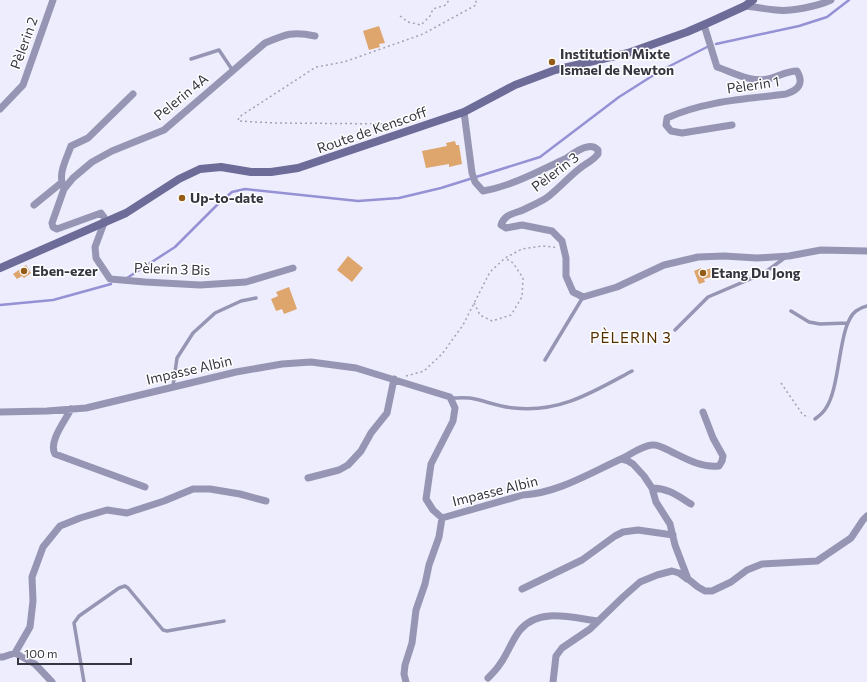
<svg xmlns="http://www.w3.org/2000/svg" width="867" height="682" font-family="Commissioner,sans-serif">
<rect width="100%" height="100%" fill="#ededfd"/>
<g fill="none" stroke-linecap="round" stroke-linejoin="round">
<path stroke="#9591d5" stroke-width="2.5" d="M716 44 799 26 827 17 849 0
M127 278 175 247 218 204 232 192 245 189 358 201 399 198 441 188 540 157 619 97 660 71 709 46
M0 305 53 300 111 284"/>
</g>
<path fill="#dea56d" d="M379 26 385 43 379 44 380 47 369 50 363 31Z
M455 141 456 145H459L462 164 449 167V164L426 168 422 151 447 146 446 143Z
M348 256 363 268 352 282 337 270Z
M26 265 31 273 24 278 22 276 17 279 13 274Z
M701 268 702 271 712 268 715 276 704 279 705 282 699 284 694 271Z
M289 287 297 309 284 314 282 309 276 311 271 299 278 296 276 292Z"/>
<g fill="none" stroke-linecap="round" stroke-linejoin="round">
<path stroke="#a2a2b0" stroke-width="1.5" stroke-dasharray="2 3" stroke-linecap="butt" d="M400 16 408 22 421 25 430 16 433 9 446 5 449 0
M402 124 276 123 238 121 239 117 316 67 344 62 423 34 476 5V0
M474 303 480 315 492 321 511 315 522 297 523 278 513 263 505 258
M406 376 424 371 442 354 463 325 490 272 505 258 522 249 542 246 554 247 557 250
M781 383 803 415 809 417"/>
<path stroke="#9696b4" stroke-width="3.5" d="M191 59 219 50 233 71
M791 311 809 322 820 324 847 323
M675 330 708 297 764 273 786 257
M545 360 583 297
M173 386 177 358 193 333 215 313 241 301 256 298
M451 398C459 398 468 397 475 399 488 402 501 407 514 408 560 413 593 392 632 371
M815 419C819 416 824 412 826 408 841 386 838 324 856 311 859 309 863 307 867 306
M84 682 74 623 79 616 119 588 125 586 128 588 163 630 167 631 224 621"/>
<path stroke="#9696b4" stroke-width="7" d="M745 6C755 7 766 9 776 10 791 12 818 6 831 0
M704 25 717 67C732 72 751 83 768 79 778 77 786 71 797 71 804 83 799 90 786 94 746 99 704 101 667 118L666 125 671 131 682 133 732 125
M133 94 88 138 71 146C66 160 57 175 64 189L52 223 53 227 57 229 101 213 104 217V223L95 247 96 258 110 279 145 282 200 285 246 282 293 268
M0 109 23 85 53 0
M464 112 472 173 475 182 483 191C512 186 539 171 565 159 571 155 580 148 587 147 591 146 595 147 598 150V154C593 161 586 163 579 169 569 177 560 187 549 196 543 201 533 205 525 209 515 214 505 213 501 225L506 228 522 225 552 231 562 241 566 258V276L573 292 583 297 617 287 664 265 698 257 724 256 757 258 789 256 821 250 867 251
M64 189 73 178 92 162 112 151 164 130 265 43C286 34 293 31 315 36
M34 205 61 183
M71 409C65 421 48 442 55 454L145 487
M0 412 47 411 86 408 236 372 282 364 311 362 356 368 450 397 455 408 453 421 431 464 426 499 433 510 442 518 523 495C558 493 590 473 621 459L628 461 633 464 644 476 652 488 656 502 670 524 675 545 688 579 698 587 705 591H712L731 582 747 570 762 564 817 561 851 538 863 520 867 516
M621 459C630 455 641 446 652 445 658 444 666 449 672 452 686 459 702 468 719 466L722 461 723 456 713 438 703 412
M308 478 339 470 348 465 361 451 371 433 387 413 394 379
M652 488C668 488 678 496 691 504
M522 589 582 560 615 536 623 532 638 530 673 535
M15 653 35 664 52 682
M0 657H3L15 653 30 627 33 601 32 577 43 547 60 526 80 518 107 510 127 513 164 501 193 489H210L240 494 266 501
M488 678C492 674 497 669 500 664 508 653 512 640 520 630 539 607 573 618 598 621
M406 682 404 674 405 665 412 643 416 610 425 584 429 565 439 537 442 518
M553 682 556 656 562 648 590 629 623 597 640 582 657 575 672 571 679 573 687 579"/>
<path stroke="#6d6b97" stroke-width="8" d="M0 268 126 213 179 179 200 169 221 167 251 172H271L298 168 464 112 515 85 555 70 628 53 687 32 710 22 745 6 753 0"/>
</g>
<g fill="#945c17" stroke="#fff" stroke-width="1.5">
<circle cx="552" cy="62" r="4"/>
<circle cx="182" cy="198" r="4"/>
<circle cx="24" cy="271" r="4"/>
<circle cx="703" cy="273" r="4"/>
</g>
<g text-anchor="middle" stroke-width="3" stroke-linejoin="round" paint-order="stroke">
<g font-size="14" fill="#363641" stroke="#fff">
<text transform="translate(24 43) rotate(-70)" y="5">Pèlerin 2</text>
<text transform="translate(753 85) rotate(-8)" y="5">Pèlerin 1</text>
<text transform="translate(181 97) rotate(-39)" y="5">Pelerin 4A</text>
<text transform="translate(372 130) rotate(-19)" y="5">Route de Kenscoff</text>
<text transform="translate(555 172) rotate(-37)" y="5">Pèlerin 3</text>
<text transform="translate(172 269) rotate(2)" y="5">Pèlerin 3 Bis</text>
<text transform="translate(189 370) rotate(-13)" y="5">Impasse Albin</text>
<text transform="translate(495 491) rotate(-14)" y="5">Impasse Albin</text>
</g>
<g font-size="14" font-weight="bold" fill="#363641" stroke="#fff" text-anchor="start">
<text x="560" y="59">Institution Mixte<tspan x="560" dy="16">Ismael de Newton</tspan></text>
<text x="190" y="203">Up-to-date</text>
<text x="32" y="276">Eben-ezer</text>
<text x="711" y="278">Etang Du Jong</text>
</g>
<g font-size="15" letter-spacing="1" fill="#552f00" stroke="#fff">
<text x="631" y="343">PÈLERIN 3</text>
</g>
</g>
<path d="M18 658v6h113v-6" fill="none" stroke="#363641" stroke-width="2"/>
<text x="24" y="658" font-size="12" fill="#363641" stroke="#ffffff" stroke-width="3" paint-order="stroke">100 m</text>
</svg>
